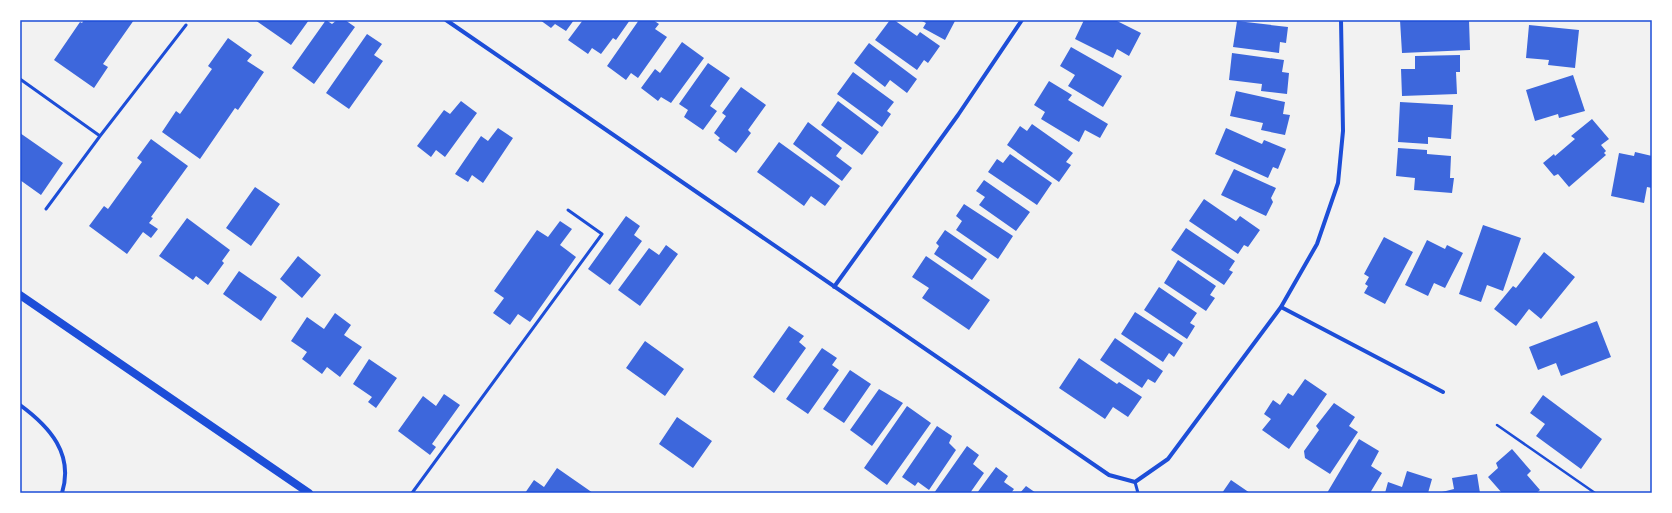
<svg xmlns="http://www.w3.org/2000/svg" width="1672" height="513" font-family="Jost,sans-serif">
<rect width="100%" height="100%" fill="#f2f2f2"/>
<path fill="#3d67dc" d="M84 20H134L103 64 108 67 94 88 54 60 80 22 82 23Z
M255 20H309L291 45Z
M326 20 332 24 337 20H345L355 27 314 84 292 68Z
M540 20H574L566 31 555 24 551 28Z
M583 20H630L616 40 613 38 601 54 592 48 588 54 568 40Z
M639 20H653L659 24 655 29 667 37 638 78 631 73 626 80 607 66Z
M890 20H894L917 36 920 32 940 46 928 63 924 60 917 70 875 40Z
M920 20H952L955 21 945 40 923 28 926 23Z
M1084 20H1115L1141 33 1129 56 1117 49 1113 58 1075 39Z
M1400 20H1469L1470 50 1402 53Z
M1237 21 1288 27 1286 43 1280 42 1279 53 1233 47Z
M1529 25 1579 30 1575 68 1548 65 1549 60 1526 58Z
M367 34 382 44 374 55 383 61 349 109 326 93Z
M228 38 252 55 247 61 264 72 238 110 235 108 200 159 162 132 176 111 180 114 212 69 208 66Z
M682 42 704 58 671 103 661 97 658 101 641 88 655 69 660 73Z
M869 43 917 79 907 93 890 80 885 87 854 63Z
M1071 47 1122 76 1103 107 1068 86 1075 75 1060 66Z
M1232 53 1284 60 1282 72 1289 73 1287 94 1261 91 1262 84 1229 80Z
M1460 55V72H1456L1457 94 1402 96 1401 69H1415V56Z
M708 63 730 78 710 106 717 111 703 130 684 117 688 110 679 104Z
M853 72 894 102 887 111 891 114 882 127 837 94Z
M1573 75 1585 111 1559 118 1558 114 1535 121 1526 90Z
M1049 81 1072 95 1068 100 1108 124 1100 138 1085 130 1079 142 1041 119 1045 112 1034 105Z
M741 87 766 105 748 130 751 133 736 153 718 140 720 138 714 133 726 116 722 113Z
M1236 91 1285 102 1283 114 1290 115 1285 135 1261 130 1263 123 1230 116Z
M461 101 477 113 445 157 436 150 431 157 417 146 444 110 450 114Z
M838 101 879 132 862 155 821 125Z
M1400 102 1453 105 1451 139 1428 137V144L1398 142Z
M1592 119 1609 139 1601 145 1606 151 1604 153 1606 155 1569 187 1558 174 1554 176 1543 163 1554 154 1555 156 1575 139 1571 136Z
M808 122 842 148 836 156 852 168 842 181 793 144Z
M1032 124 1073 153 1066 162 1071 165 1059 182 1007 145 1020 126 1027 131Z
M498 128 513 138 483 183 472 175 468 182 455 174 481 136 488 141Z
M1226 128 1262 144 1264 140 1286 149 1278 169 1273 167 1268 178 1215 154Z
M20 133 63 163 41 195 20 180Z
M151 139 188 166 151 217 153 218 149 223 158 229 151 238 143 232 127 254 89 226 104 206 108 209 142 162 137 158Z
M779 142 840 186 825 206 811 196 804 206 757 172Z
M1398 148 1427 150V154L1451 156 1450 178H1454L1452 193 1414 190 1415 178 1396 176Z
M1635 152 1652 156V188L1647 187 1644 203 1611 196 1619 153 1634 156Z
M1010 154 1052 183 1037 205 988 172 997 159 1003 163Z
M1234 169 1276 188 1271 198 1273 202 1266 216 1221 195Z
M984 180 1030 212 1016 231 979 205 985 197 976 191Z
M255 187 280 204 251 246 226 228Z
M1204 199 1236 221 1240 216 1260 230 1248 247 1244 245 1238 254 1189 221Z
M964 204 1013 236 998 259 956 230 962 221 956 216Z
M626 216 640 226 634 235 642 241 610 285 588 269Z
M187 218 230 250 222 261 224 263 208 285 196 276 193 280 159 256Z
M560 221 572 229 560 245 576 257 530 322 518 314 510 325 493 313 504 298 494 291 537 230 548 237Z
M1483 225 1521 238 1503 291 1487 285 1481 302 1459 294Z
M1186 228 1235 261 1229 270 1233 272 1224 285 1171 250Z
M945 230 987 259 972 280 934 254 939 246 936 243Z
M1384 237 1413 252 1385 304 1364 293 1368 286 1365 284 1369 277 1364 274Z
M1427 240 1445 249 1447 245 1463 253 1445 288 1434 283 1428 296 1405 285Z
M666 245 678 254 640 306 618 290 649 248 659 255Z
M1544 252 1575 277 1541 319 1529 309 1516 326 1494 309 1513 286 1516 288Z
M298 256 321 275 302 298 280 279Z
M926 256 990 300 969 330 922 298 929 288 912 277Z
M1178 260 1216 286 1210 295 1215 298 1206 311 1164 283Z
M239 271 277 297 261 321 223 294Z
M1159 287 1197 313 1190 323 1195 326 1187 339 1144 310Z
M1135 312 1183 343 1174 357 1169 353 1163 362 1121 334Z
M335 313 351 325 344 335 362 347 340 377 327 367 322 374 302 359 307 352 291 341 307 317 324 329Z
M1597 321 1611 357 1561 376 1556 363 1538 370 1529 347Z
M789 326 804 336 799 342 806 348 774 393 753 377Z
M1115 338 1163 371 1155 383 1148 379 1142 388 1100 360Z
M645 341 684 369 665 396 626 368Z
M822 348 837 358 832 365 839 370 808 414 786 399Z
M1079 358 1117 384 1119 382 1142 397 1128 417 1113 407 1105 419 1059 388Z
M369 359 397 378 376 408 368 402 372 397 353 384Z
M850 370 871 384 844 423 823 409Z
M1305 379 1327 394 1289 449 1262 430 1271 419 1264 414 1273 400 1280 405 1288 393 1293 396Z
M879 389 903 403 872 446 850 430Z
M444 394 460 405 432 444 436 447 430 455 398 431 423 396 436 406Z
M1543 395 1602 439 1581 469 1536 436 1545 424 1530 413Z
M1334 403 1355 417 1349 426 1358 432 1330 474 1305 458 1304 451 1319 430 1316 426Z
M907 406 931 423 887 485 864 468Z
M677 417 712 441 693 468 659 444Z
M937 426 952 436 949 443 956 450 929 490 918 482 915 486 902 477Z
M1359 439 1379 451 1371 466 1382 473 1370 493H1327Z
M967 446 979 455 973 464 984 473 970 493H934Z
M1512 449 1531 471 1527 475 1540 490 1536 493H1502L1488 477 1498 468 1496 463Z
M996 467 1008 476 1004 482 1014 489 1011 493H977Z
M557 468 593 493H525L534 480 544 487Z
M1407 471 1432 479 1428 493H1385L1388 482 1402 487Z
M1477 474 1480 493H1438L1454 489 1452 478Z
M1231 480 1250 493H1222Z
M1026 486 1036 493H1020Z"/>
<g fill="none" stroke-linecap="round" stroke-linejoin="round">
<path stroke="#1d4ed8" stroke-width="2.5" d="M1497 425 1595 493"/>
<path stroke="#1d4ed8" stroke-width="3" d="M20 79 100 136 186 25
M46 209 100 136
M1135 482 1138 493
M412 493 602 234 568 210"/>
<path stroke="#1d4ed8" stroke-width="4" d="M446 20 1109 475 1135 482 1168 459 1281 307 1317 244 1338 183 1343 131 1341 20
M834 287 958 115 1022 20
M1281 307 1443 392
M20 405C50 427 74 454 62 493"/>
<path stroke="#1d4ed8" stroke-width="8" d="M20 295 309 493"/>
</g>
<rect width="1672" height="513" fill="none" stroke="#ffffff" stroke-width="42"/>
<rect x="21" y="21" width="1630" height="471" fill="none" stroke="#1d4ed8" stroke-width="1.5"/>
</svg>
